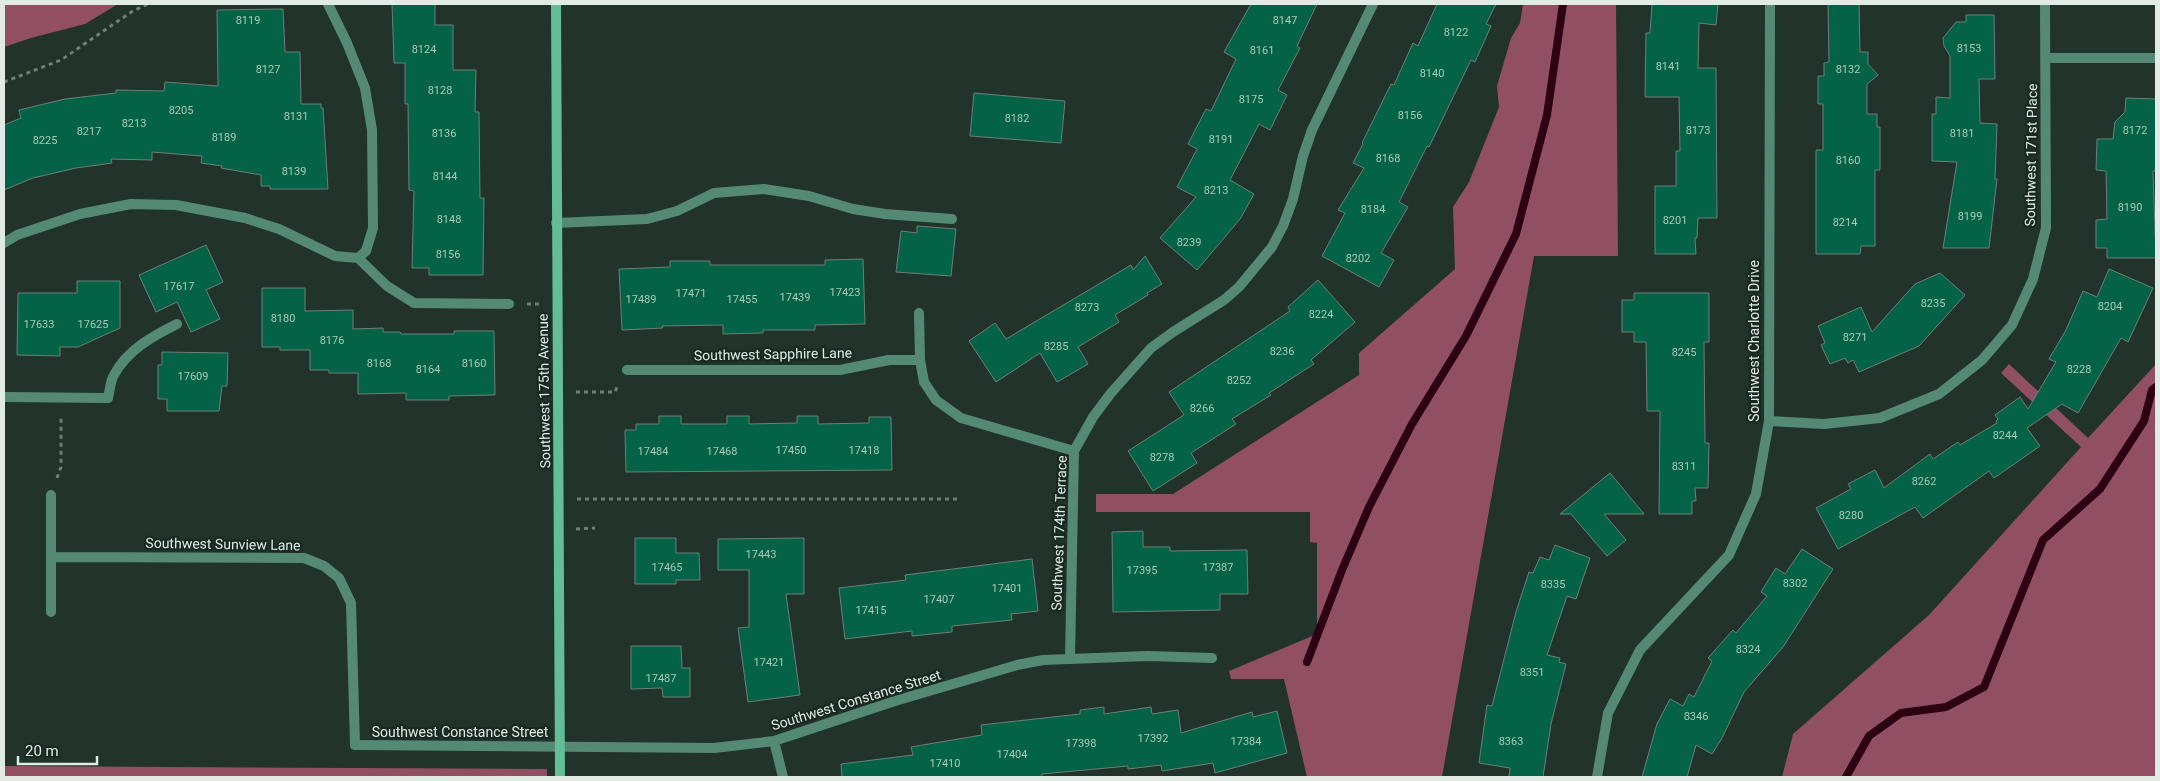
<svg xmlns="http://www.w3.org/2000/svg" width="2160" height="781" font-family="Roboto,sans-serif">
<rect width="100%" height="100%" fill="#21332b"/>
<path fill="#914f63" d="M4 4H118L85 24 31 38 4 47Z
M1523 4H1616L1618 256H1534L1442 777H1307L1284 679H1231L1229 671 1317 634V543L1310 542V512H1096V494H1173L1359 375V353L1455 269 1453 207 1469 182 1499 107 1497 86 1511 38 1520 23Z
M2009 364 2088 438 2156 364V777H1782L1793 734 1929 615 2081 447 2001 373Z
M4 766 547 769V777H4Z"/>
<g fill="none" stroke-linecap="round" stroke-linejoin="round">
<path stroke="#2c0212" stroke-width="8" d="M1307 662 1342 570 1369 507 1412 424 1466 336 1516 234 1547 115 1563 4
M1846 777 1869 736 1901 713 1946 707 1984 687 2043 540 2100 489 2144 421 2152 390 2156 387"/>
</g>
<path fill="#046246" stroke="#6d8077" d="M392 4H435V25H453V70H476L475 112H479L480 198H484L483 275H429V268H412L414 191 409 190 408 104H405V63H394Z
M1251 4H1317L1297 46 1300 48 1278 90 1287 95 1270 130 1259 124 1230 180 1254 194 1240 219 1197 270 1160 238 1196 197 1177 187 1197 149 1188 144 1206 109 1211 111 1236 59 1224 52Z
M1437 4H1496L1486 24 1491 26 1475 62 1471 60 1429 147 1427 146 1399 202 1408 207 1381 253 1394 260 1379 287 1322 256 1345 213 1338 210 1364 168 1353 163 1363 144 1362 143 1391 84 1394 85 1413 43 1418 46Z
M1652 4H1718L1716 25 1699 23 1698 68H1716L1717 218H1698L1697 238H1695L1696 254H1655V186H1676V151H1680L1679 97H1645L1646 33H1650Z
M1828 4H1859L1860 52H1868V64L1878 75 1867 84V114H1877V127H1880V170H1875V246H1861L1860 254H1816V150H1823V104H1818V76H1824V63L1829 62Z
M283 9 285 52H300L301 104H321V108H323L328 189H270V186H261V175L221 168 222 166 201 163 202 156 152 152V160L111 159 112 163 76 168 33 178 4 190V125L21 118 19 110 65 99 116 93V90L164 91 165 82 218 86 217 10Z
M1966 15H1994L1995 79H1979L1980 123 1997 124 1995 179H1997L1989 248H1943L1957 162 1932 161V114H1936V97L1950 98V56L1944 46 1943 38 1956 22H1966Z
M974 93 1065 101 1061 143 970 136Z
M2126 98 2156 99V171H2153L2156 258H2107V248H2096V220L2107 219 2106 171 2096 170 2097 139H2113L2115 122 2125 112Z
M917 226 956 229 951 276 896 272 901 231 917 233Z
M206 245 223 282 206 290 220 319 191 332 177 302 156 312 139 275Z
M1145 256 1162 284 1147 293 1148 295 1115 315 1119 322 1078 347 1088 364 1057 382 1040 353 996 382 969 341 995 323 1006 339 1131 265 1133 270Z
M863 259 865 324 815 325V330H763V333L723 334V325L662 326 663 328 622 330 619 269 670 267V261H710V265H825V260Z
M2109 269 2153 288 2128 342 2121 338 2078 413 2062 404 2027 428 2040 446 1994 478 1989 471 1923 518 1915 507 1838 549 1816 508 1851 489 1848 484 1875 470 1884 488 1930 454 1933 459 1958 442 1960 445 1997 423 1996 421 1998 419 1995 415 2020 397 2028 409 2056 362 2049 359 2066 330 2083 291 2097 297Z
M1940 273 1965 295 1919 346 1859 372 1853 360 1848 363 1845 358 1830 364 1821 345 1825 343 1818 326 1861 307 1872 332 1915 284Z
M1318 280 1355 322 1311 360 1314 364 1269 393 1271 395 1232 419 1236 424 1191 453 1197 463 1153 491 1128 451 1184 415 1169 392 1290 311 1288 307Z
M77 281H120V328L78 347H60V356L17 355 18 293H77Z
M262 288H305V311L353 310V329L383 328V332H400L401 334H454V331H494L495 395 449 396V400H406V393L358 394V373H329V370H310V350H280V347H262Z
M1634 293H1709V342H1704L1705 443H1709L1708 488H1695L1696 501H1692V514H1659L1660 411H1647L1646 342H1634V332H1622V300H1634Z
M162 352 228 353 227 386H222L219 411H167V399H158V365H162Z
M659 416H681V424H727V416H749V424L797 423V416H818V424L869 423V417H891L892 470 626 472 625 430H636V424H659Z
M1610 473 1644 514H1604L1626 540 1607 556 1571 514H1560Z
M1143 531V547H1170V551L1247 550 1248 594H1220V610L1113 612 1112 532Z
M635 538H676V553H699L700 580H676V584H635Z
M804 538V594H786L800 695 748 702 738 628 749 627V570H718V539Z
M1555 545 1590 558 1576 599 1567 596 1547 655 1560 658 1559 662 1566 664 1551 724 1543 777H1509L1510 768 1479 763 1487 705 1492 706 1516 612 1529 572 1533 573 1540 557 1549 560Z
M1802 549 1833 569 1783 647 1744 692 1722 738 1712 754 1696 745 1687 777H1642L1657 724 1670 699 1683 706 1689 694 1694 697 1712 661 1708 658 1733 630 1736 633 1767 596 1761 592 1776 568 1785 574Z
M1032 559 1038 611 1011 614 1012 620 952 626V632L912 636V631L845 639 839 588 906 580 905 575Z
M631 646H681L682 668H690V697H663L662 688 631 689Z
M1104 707V714L1151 707 1152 714 1178 710 1181 733 1252 712 1253 717 1277 711 1287 753 1215 773 1213 763 1162 771 1161 765 1128 769V766L1042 774V777H842L841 764 913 755 911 747 982 735 981 725 1080 714V710Z"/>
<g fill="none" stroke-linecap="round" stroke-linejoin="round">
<path stroke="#707f78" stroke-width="3" stroke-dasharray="4 4" stroke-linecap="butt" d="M4 82 61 60 133 11 148 4
M527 304H541
M576 392H615L618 385
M57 478 61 467V416
M577 499H961
M576 529 595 528"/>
<path stroke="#548a73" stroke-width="10" d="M556 223 647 219 677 211 714 193 764 189 809 196 853 209 885 214 952 219
M358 258 387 286 414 303 509 304
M108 398C110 391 110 381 114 375 127 350 153 336 177 324
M51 495V612
M51 557 304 558 324 566 339 578 351 603 355 745"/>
<path stroke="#548a73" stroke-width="10" d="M2046 58H2156
M4 243 17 235 80 214 131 204 176 205 245 218 279 229 335 256 358 258 366 251 373 228 372 130 365 88 347 43 328 4
M919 313 920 360 924 382 936 400 961 418 1074 451
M627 370H840L889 360H920
M4 397 108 398
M1769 421 1824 424 1880 418 1939 394 1982 360 2012 325 2033 279 2046 228 2045 4
M1070 658 1074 451 1093 417 1111 393 1151 348 1173 332 1224 300 1239 287 1272 247 1283 226 1293 199 1303 156 1312 130 1373 4
M774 741 783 777
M355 745 714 748 774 741 895 701 1017 665 1043 660 1148 656 1212 658
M1597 777 1608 713 1640 650 1729 555 1756 494 1769 421 1770 4"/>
<path stroke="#64bd99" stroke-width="10" d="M556 4 560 777"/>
</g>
<g text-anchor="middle" stroke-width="4.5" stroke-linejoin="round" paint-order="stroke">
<g font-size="11" fill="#a9c9bd">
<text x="248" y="24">8119</text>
<text x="1285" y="24">8147</text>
<text x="1456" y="36">8122</text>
<text x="1969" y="52">8153</text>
<text x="424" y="53">8124</text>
<text x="1262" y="54">8161</text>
<text x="1668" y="70">8141</text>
<text x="268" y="73">8127</text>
<text x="1848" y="73">8132</text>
<text x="1432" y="77">8140</text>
<text x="440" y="94">8128</text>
<text x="1251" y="103">8175</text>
<text x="181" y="114">8205</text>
<text x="1410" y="119">8156</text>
<text x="296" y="120">8131</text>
<text x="1017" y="122">8182</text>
<text x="134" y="127">8213</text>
<text x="1698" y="134">8173</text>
<text x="2135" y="134">8172</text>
<text x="89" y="135">8217</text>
<text x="444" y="137">8136</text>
<text x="1962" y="137">8181</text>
<text x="224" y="141">8189</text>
<text x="1221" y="143">8191</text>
<text x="45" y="144">8225</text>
<text x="1388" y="162">8168</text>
<text x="1848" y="164">8160</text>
<text x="294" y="175">8139</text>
<text x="445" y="180">8144</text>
<text x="1216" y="194">8213</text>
<text x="2130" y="211">8190</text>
<text x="1373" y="213">8184</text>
<text x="1970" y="220">8199</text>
<text x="449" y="223">8148</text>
<text x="1675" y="224">8201</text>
<text x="1845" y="226">8214</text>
<text x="1189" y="246">8239</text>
<text x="448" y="258">8156</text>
<text x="1358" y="262">8202</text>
<text x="179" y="290">17617</text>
<text x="845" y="296">17423</text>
<text x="691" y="297">17471</text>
<text x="795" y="301">17439</text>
<text x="641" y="303">17489</text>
<text x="742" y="303">17455</text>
<text x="1933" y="307">8235</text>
<text x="2110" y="310">8204</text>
<text x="1087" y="311">8273</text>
<text x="1321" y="318">8224</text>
<text x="283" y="322">8180</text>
<text x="39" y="328">17633</text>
<text x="93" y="328">17625</text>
<text x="1855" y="341">8271</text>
<text x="332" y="344">8176</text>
<text x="1056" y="350">8285</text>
<text x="1282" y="355">8236</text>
<text x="1684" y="356">8245</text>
<text x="379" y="367">8168</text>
<text x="474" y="367">8160</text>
<text x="428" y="373">8164</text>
<text x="2079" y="373">8228</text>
<text x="193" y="380">17609</text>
<text x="1239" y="384">8252</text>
<text x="1202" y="412">8266</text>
<text x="2005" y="439">8244</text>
<text x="791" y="454">17450</text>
<text x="864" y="454">17418</text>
<text x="653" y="455">17484</text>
<text x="722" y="455">17468</text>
<text x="1162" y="461">8278</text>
<text x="1684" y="470">8311</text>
<text x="1924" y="485">8262</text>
<text x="1851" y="519">8280</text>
<text x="761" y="558">17443</text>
<text x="667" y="571">17465</text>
<text x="1218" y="571">17387</text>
<text x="1142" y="574">17395</text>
<text x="1795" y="587">8302</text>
<text x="1553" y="588">8335</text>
<text x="1007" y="592">17401</text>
<text x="939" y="603">17407</text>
<text x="871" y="614">17415</text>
<text x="1748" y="653">8324</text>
<text x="769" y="666">17421</text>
<text x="1532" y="676">8351</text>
<text x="661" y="682">17487</text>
<text x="1696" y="720">8346</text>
<text x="1153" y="742">17392</text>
<text x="1246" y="745">17384</text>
<text x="1511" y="745">8363</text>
<text x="1081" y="747">17398</text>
<text x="1012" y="758">17404</text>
<text x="945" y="767">17410</text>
</g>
<g font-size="14" fill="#e0ebe5" stroke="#182921">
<text transform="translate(2031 155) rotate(-89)" y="5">Southwest 171st Place</text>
<text transform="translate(1754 341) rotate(-90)" y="5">Southwest Charlotte Drive</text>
<text transform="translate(773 354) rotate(-1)" y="5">Southwest Sapphire Lane</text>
<text transform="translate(544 391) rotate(-91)" y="5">Southwest 175th Avenue</text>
<text transform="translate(1059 533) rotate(-88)" y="5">Southwest 174th Terrace</text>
<text transform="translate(223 544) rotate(1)" y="5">Southwest Sunview Lane</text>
<text transform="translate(856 700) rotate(-17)" y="5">Southwest Constance Street</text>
<text x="460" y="737">Southwest Constance Street</text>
</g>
</g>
<rect width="2160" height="781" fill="none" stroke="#e0ebe5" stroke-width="10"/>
<path d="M18 756v8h79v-8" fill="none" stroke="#e0ebe5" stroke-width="2.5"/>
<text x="25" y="756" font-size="15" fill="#e0ebe5" stroke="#182921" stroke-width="4" paint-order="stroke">20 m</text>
</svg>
